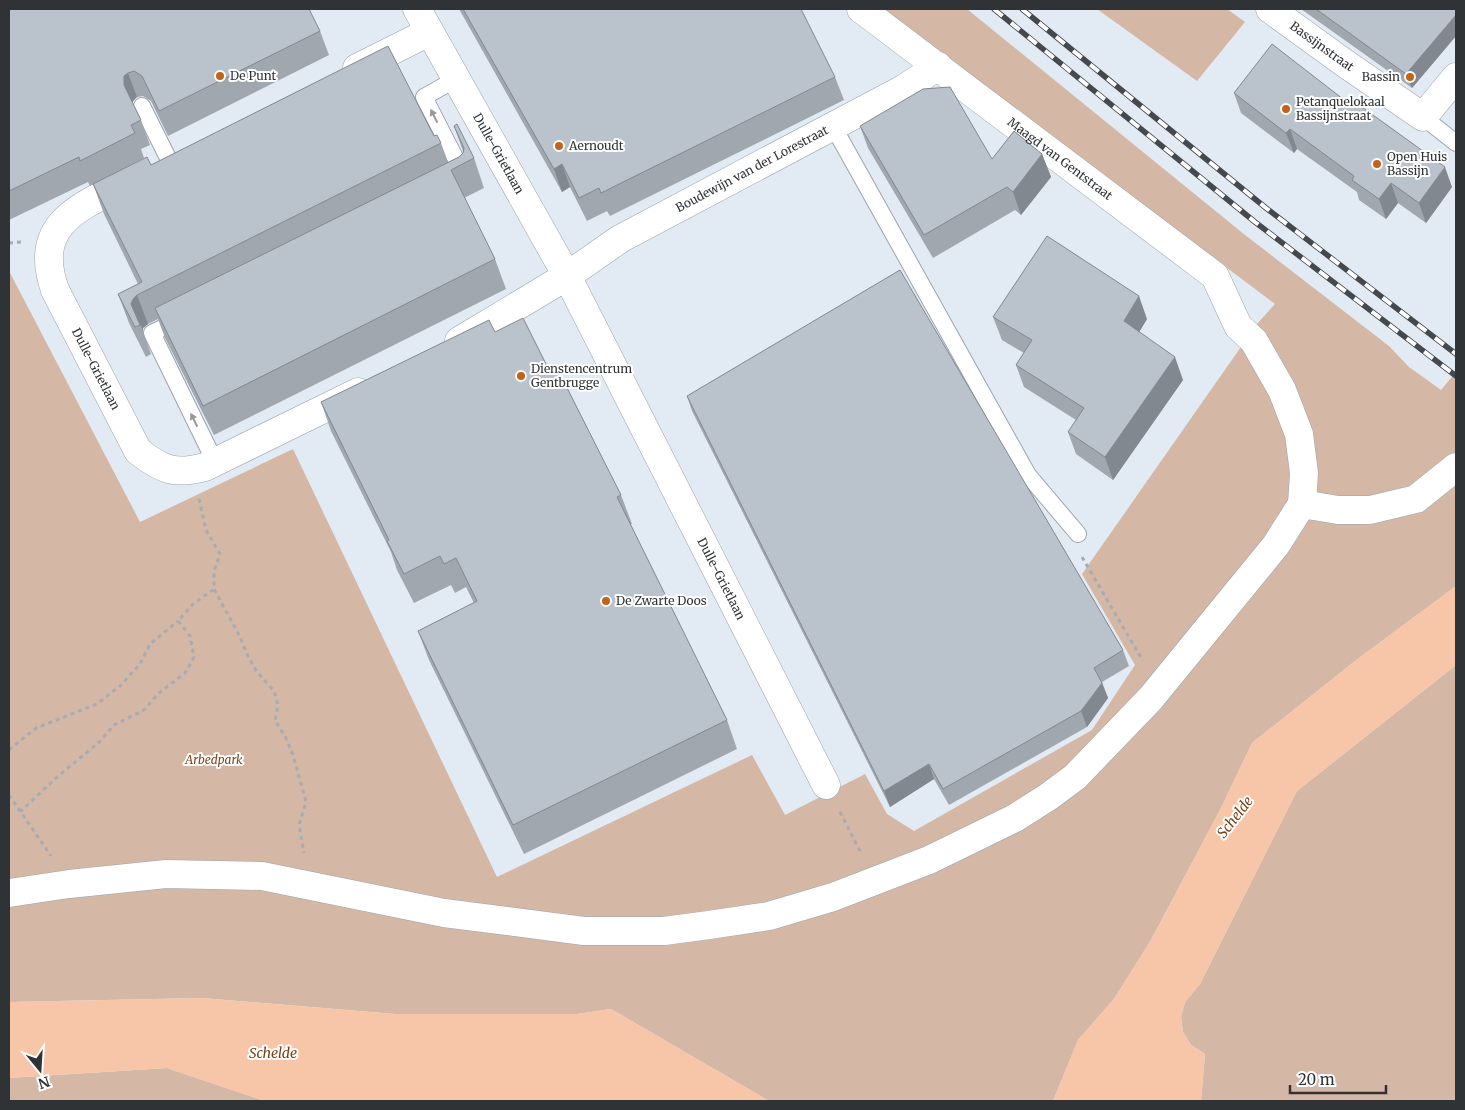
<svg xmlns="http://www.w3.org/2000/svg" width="1465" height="1110" font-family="Merriweather,serif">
<rect width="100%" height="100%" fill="#e2eaf4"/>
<path fill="#d5b7a5" d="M883 9H967L1245 235 1389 346 1409 367 1441 390 1456 372V586L1355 661 1252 743 1221 808 1151 940 1114 999 1078 1040 1053 1101H769L611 1009 577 1014H395L202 998 9 1002V271L140 522 293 449 497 877 752 755 785 815 865 774 887 814 914 831 1092 730 1135 665 1082 574 1257 324 1275 304Z
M1097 9H1227L1245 22 1197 81Z
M1456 665V1101H1201L1205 1054 1191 1045 1183 1032 1181 1017 1185 1002 1200 984 1297 791Z
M167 1068 265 1101H9V1078Z"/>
<path fill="#f7c6a8" d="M1456 586V665L1297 791 1200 984 1185 1002 1181 1017 1183 1032 1191 1045 1205 1054 1201 1101H1053L1078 1040 1114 999 1151 940 1221 808 1252 743 1355 661Z
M202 998 395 1014H577L611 1009 769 1101H265L167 1068 9 1078V1002Z"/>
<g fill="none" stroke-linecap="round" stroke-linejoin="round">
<g stroke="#9ca4ad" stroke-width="18">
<path id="lane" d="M456 79 424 97 465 177
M142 106 170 162
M1423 117 1456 143
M833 126 1028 475 1078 534
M182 319 152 333 216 464"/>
</g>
<g stroke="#9ca4ad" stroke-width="29">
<g id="street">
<path id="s1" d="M417 9 567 276 826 785"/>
<path id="s2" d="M861 9 1215 276 1238 326 1254 341 1282 390 1299 434 1304 473 1302 504"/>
<path id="s3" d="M1270 9 1343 62 1423 117 1456 77"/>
<path d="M357 68 429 32"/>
<path id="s4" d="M131 181C82 206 31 222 55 290L138 451C162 470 175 475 205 467L358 392"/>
<path id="s5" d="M459 341 567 276 620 239 905 88 938 66"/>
<path d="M9 893 69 884 166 874 262 876 444 913 584 931H664L709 925 769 916 833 897 929 860 970 840 1015 818 1048 797 1075 777 1151 698 1276 545 1302 504 1338 510H1370L1416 499 1456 467"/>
</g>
</g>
<path stroke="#a5acb3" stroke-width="3" stroke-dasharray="4 4" stroke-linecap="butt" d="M9 243 21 242
M199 499 206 530 220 554 214 571V589L238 633 249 658 257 672 274 691 278 705 275 721 285 736 293 755 306 802 299 825 304 853
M1082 557 1143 661
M9 750 36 728 97 704 120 686 140 664 150 644 178 621
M9 795 51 856
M20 812 56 778 98 743 114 725 144 710 159 693 185 673 194 657 190 636 178 621 193 604 214 589
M840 812 861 853"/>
<use href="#lane" stroke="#fff" stroke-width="16"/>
<use href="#street" stroke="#fff" stroke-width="28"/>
<g stroke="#45484c" stroke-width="5.5">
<path id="rail" d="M994 9 1255 222 1456 376
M1022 9 1266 208 1456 354"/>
</g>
<use href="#rail" stroke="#fff" stroke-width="4" stroke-dasharray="11" stroke-linecap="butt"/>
</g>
<path fill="#a0a7af" d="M9 9 320 31 329 55 168 136 151 101 143 96 137 97 133 101V104L141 120 150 145 141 149 144 158 90 186 88 182 9 220Z
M459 9H768L835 77 844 100 610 216 607 211 587 221 570 187 562 192Z
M1301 9H1456V36L1412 88Z
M1234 93 1452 187 1426 223 1398 203 1386 219 1359 200 1357 192 1297 149 1294 153 1241 113Z
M454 126 474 158 484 188 464 198 495 259 506 289 214 435 165 338 158 319 148 324 143 328V331L151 354 146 357 129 323 118 294 138 284 104 214 93 184 151 165 441 143 448 162 459 157 463 153V151Z
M860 126 992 159 1042 154 1051 177 1021 215 1015 210 933 258 868 148Z
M993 317 1147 319 1139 332 1183 380 1113 480 1076 454 1068 432 1076 420 1024 387 1016 365 1024 353 1002 340Z
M495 332 549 370 621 495 632 524 630 525 727 720 737 749 524 854 429 660 418 631 474 603 466 587 455 593 451 585 414 603 397 570 391 552 331 431 321 402Z
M687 396 1123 650 1129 666 1102 682 1108 698 1087 727 949 805 934 779 890 807 692 411Z"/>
<path fill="#82888f" d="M1456 15V36L1412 88 1406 74Z
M128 73 137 97 133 101V110L124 85V76Z
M1290 129 1297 149 1294 153 1286 133Z
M1042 154 1051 177 1021 215 1013 192Z
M562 164 570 187 562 192 554 169Z
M1445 167 1452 187 1426 223 1419 203Z
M1391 183 1398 203 1386 219 1379 199Z
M137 295 148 324 143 328V331L131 304 133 299Z
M1139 296 1147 319 1132 344 1124 321Z
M1175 357 1183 380 1113 480 1105 457Z
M1102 683 1108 698 1087 727 1081 711Z
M929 764 934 779 890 807 884 791Z"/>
<path fill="#bac2cc" stroke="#82888f" d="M9 9H309L320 31 159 111 142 76 134 71 128 73 124 76V85L141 120 131 125 135 133 80 161 79 157 9 191Z
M463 9H801L835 77 601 193 599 188 579 198 562 164 554 169Z
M1316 9H1456V15L1406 74Z
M1272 44 1352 106 1355 102 1445 167 1419 203 1391 183 1379 199 1352 180 1354 176 1290 129 1286 133 1234 93Z
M388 46 434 136 437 135 441 143 137 295 133 299 131 304 140 325 135 327 118 294 142 282 93 184 147 157 151 165Z
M950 87 992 159 1014 131 1042 154 1013 192 1007 187 924 235 860 126 923 89Z
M457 124 474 158 451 170 495 259 203 406 155 308 459 157 463 153 464 148 454 126Z
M1047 236 1139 296 1124 321 1175 357 1105 457 1068 432 1084 408 1016 365 1032 340 993 317Z
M900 270 1123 650 1094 668 1102 683 1081 711 943 789 929 764 884 791 687 396Z
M523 318 549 370 556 366 621 495 617 497 727 720 513 825 418 631 477 601 456 558 444 564 440 556 404 574 387 541 389 540 321 402 489 320 495 332Z"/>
<defs><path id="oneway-solid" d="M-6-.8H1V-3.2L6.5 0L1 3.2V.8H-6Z" transform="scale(1.25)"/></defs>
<g fill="#98999a">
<use href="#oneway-solid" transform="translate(434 116) rotate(-117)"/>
<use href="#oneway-solid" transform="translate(194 420) rotate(-116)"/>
</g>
<g fill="#c16318" stroke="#fff" stroke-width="2">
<circle cx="220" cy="76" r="5"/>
<circle cx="1410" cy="77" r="5"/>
<circle cx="1286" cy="109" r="5"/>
<circle cx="559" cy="146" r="5"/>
<circle cx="1377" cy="164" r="5"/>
<circle cx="521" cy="376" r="5"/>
<circle cx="606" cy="601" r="5"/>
</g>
<g text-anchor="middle" stroke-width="4" stroke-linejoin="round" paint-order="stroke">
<g font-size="12" fill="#303336" stroke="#fff">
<text dy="4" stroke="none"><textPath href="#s3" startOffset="64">Bassijnstraat</textPath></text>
<text dy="4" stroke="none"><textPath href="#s1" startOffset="166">Dulle-Grietlaan</textPath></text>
<text dy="4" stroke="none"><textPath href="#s2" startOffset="249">Maagd van Gentstraat</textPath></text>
<text dy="4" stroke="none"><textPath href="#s5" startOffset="340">Boudewijn van der Lorestraat</textPath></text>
<text dy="4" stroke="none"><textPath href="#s4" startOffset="241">Dulle-Grietlaan</textPath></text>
<text dy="4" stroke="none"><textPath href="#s1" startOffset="646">Dulle-Grietlaan</textPath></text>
</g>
<g font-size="12" fill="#303336" stroke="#fff" text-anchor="start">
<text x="230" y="80">De Punt</text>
<text x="1400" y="81" text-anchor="end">Bassin</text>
<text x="1296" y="106">Petanquelokaal<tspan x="1296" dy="14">Bassijnstraat</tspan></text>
<text x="569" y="150">Aernoudt</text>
<text x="1387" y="161">Open Huis<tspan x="1387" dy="14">Bassijn</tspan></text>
<text x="531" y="373">Dienstencentrum<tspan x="531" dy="14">Gentbrugge</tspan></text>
<text x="616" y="605">De Zwarte Doos</text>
</g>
<g font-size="12" font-style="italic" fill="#80451a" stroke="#fff">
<text x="214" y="764">Arbedpark</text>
</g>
<g font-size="14" font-style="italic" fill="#7b3f14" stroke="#fff">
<text transform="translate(1235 817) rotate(-52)" y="5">Schelde</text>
<text x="273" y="1058">Schelde</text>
</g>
</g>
<rect width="1465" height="1110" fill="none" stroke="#303336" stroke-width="20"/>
<g transform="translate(40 1070) rotate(162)" stroke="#ffffff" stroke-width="4" paint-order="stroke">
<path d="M0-4L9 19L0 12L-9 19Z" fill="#303336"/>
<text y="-8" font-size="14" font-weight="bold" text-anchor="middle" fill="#303336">N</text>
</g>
<path d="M1290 1085v8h96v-8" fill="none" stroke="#303336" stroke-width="2.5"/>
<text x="1298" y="1085" font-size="15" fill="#303336" stroke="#ffffff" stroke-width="4" paint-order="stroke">20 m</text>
</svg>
